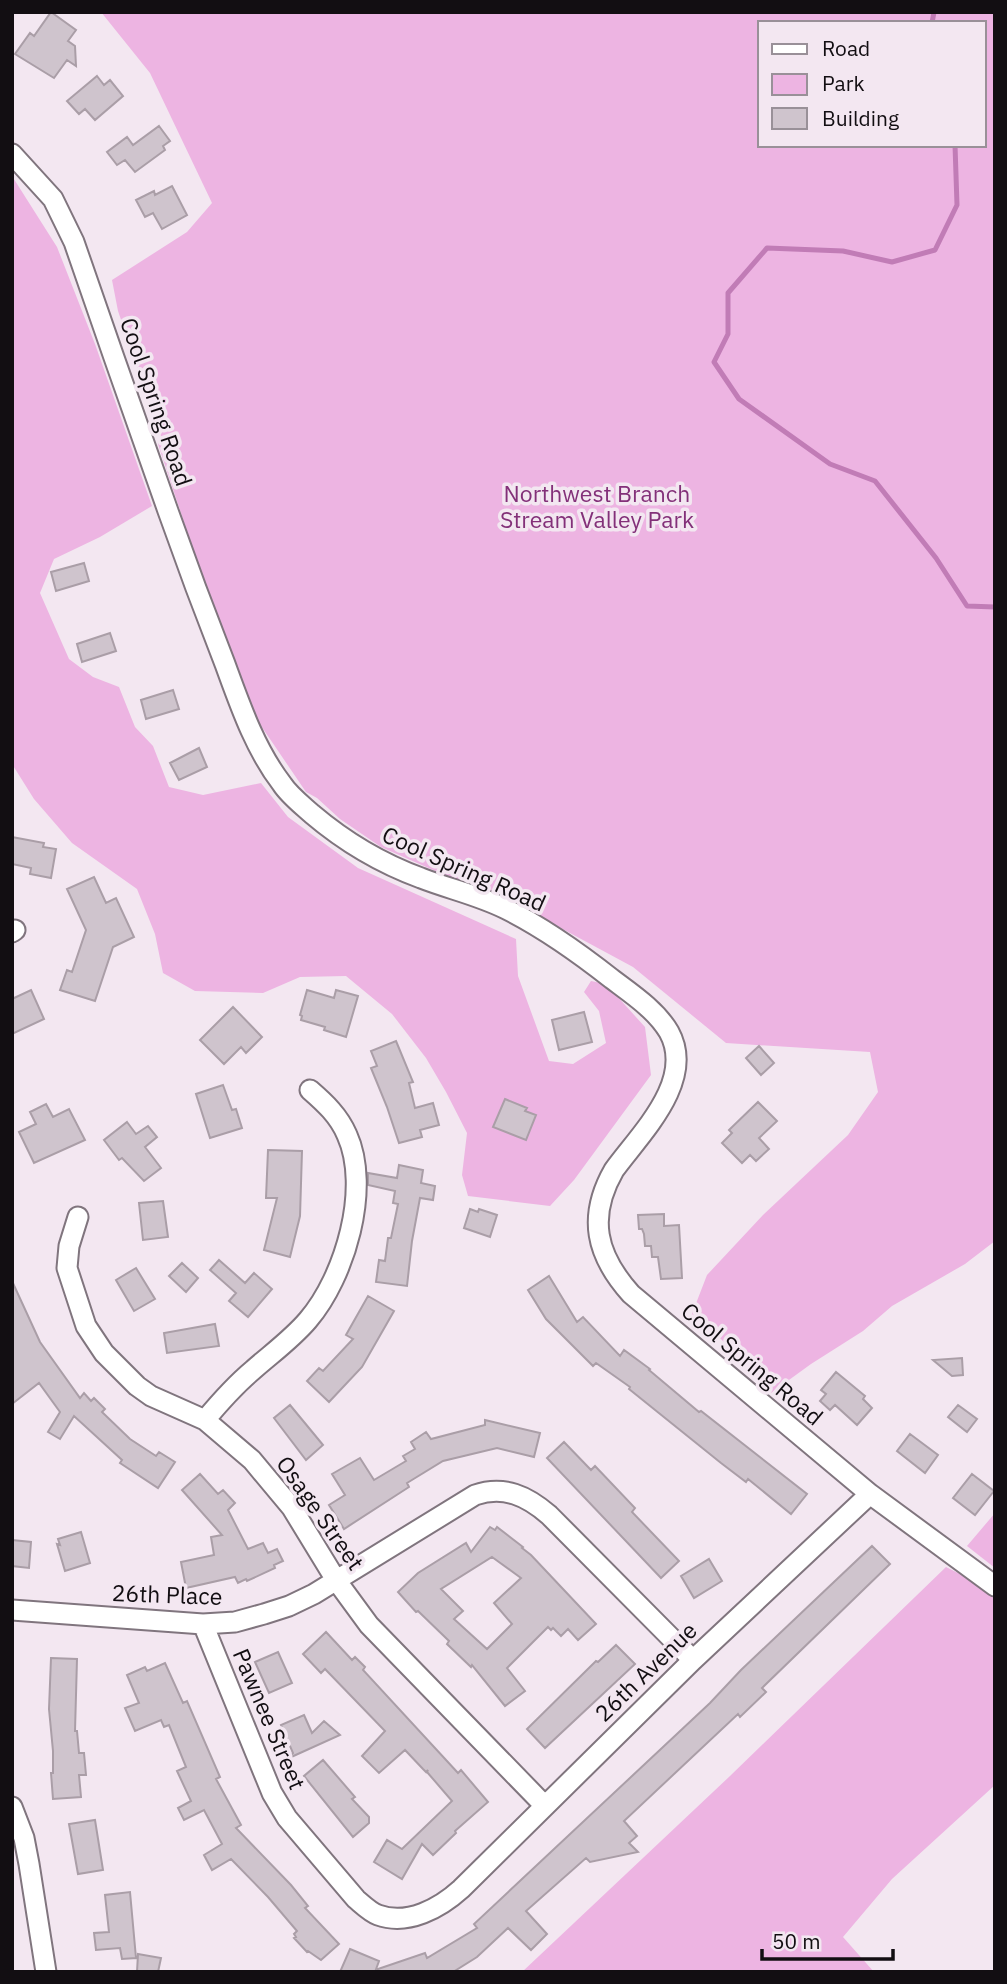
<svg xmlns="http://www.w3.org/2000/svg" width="1007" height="1984" font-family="'IBM Plex Sans',sans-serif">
<rect width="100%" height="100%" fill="#f3e7f1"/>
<path fill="#edb4e2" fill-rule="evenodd" d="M101 12H995V1241L965 1264 892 1306 863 1331 811 1364 771 1393 721 1339 690 1319 707 1275 763 1215 848 1135 878 1092 870 1052 726 1043 633 967 544 919 381 847 340 819 317 798 306 792 255 717 234 673 158 444 161 436 118 311 112 280 187 232 212 203 150 73ZM760 23H984V145H760Z
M12 176 57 247 95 344 152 506 100 537 54 559 40 593 69 659 93 677 119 687 135 727 153 746 169 787 203 795 261 783 288 817 358 868 516 939 518 976 549 1061 573 1064 606 1043 599 1011 584 992 591 981 606 984 645 1027 651 1075 574 1180 550 1206 468 1196 462 1175 467 1133 446 1092 426 1058 392 1014 346 976 300 977 263 993 195 991 163 973 155 934 137 889 72 843 34 799 12 764Z
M995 1513V1568L967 1546Z
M946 1567 960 1574 995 1599V1785L892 1879 843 1937 874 1972H522L730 1776Z"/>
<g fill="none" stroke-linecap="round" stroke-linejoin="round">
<path stroke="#c17cb6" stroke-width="5" d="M932 23 934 12
M955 145 957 205 935 250 892 262 843 251 767 248 728 293V334L714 362 739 399 830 464 875 481 936 558 967 606 995 607"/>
</g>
<path fill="#cfc4cd" stroke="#aa9ea7" stroke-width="2" fill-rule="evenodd" d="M51 12 76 30 68 41 75 46 76 66 67 60 54 78 15 54 30 33 34 36Z
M97 76 104 85 110 80 123 96 95 120 85 109 79 114 67 101Z
M159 126 170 141 163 146 165 150 135 172 125 160 117 165 107 152 127 137 133 145Z
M172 186 187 215 162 229 153 213 145 217 136 200 154 191 155 195Z
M84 563 89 581 56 591 51 572Z
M110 633 116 651 82 662 77 644Z
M173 690 179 709 146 719 141 700Z
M199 748 207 767 179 780 170 763Z
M12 837 44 843 43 847 56 849 51 878 30 874 31 868 12 864Z
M94 877 106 903 116 898 134 937 113 947 95 1001 60 990 67 970 72 972 86 930 67 889Z
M31 990 44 1019 12 1034V999Z
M307 990 334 998 336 990 358 996 346 1037 324 1030 325 1027 301 1020 302 1016 300 1015Z
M233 1007 262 1037 246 1053 241 1047 224 1064 200 1040Z
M584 1012 592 1042 559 1050 552 1020Z
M396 1041 413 1082 409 1083 415 1108 433 1103 439 1125 420 1130 422 1137 399 1143 387 1107 371 1068 377 1066 371 1051Z
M759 1046 774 1063 761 1075 746 1058Z
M223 1085 232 1110 236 1109 242 1128 210 1138 196 1094Z
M505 1099 527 1108 525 1111 536 1115 526 1140 493 1127Z
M758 1102 777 1121 759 1138 769 1149 756 1161 750 1155 742 1163 722 1143 732 1133 729 1130Z
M46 1104 53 1117 69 1109 85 1140 34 1163 19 1132 36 1124 30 1112Z
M127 1122 136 1134 148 1126 157 1137 145 1147 161 1168 144 1181 122 1158 119 1160 104 1140Z
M268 1150 302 1151 300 1216 290 1257 264 1250 277 1198H266Z
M399 1165 423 1170 421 1183 435 1186 433 1200 420 1198 412 1241 407 1286 376 1282 379 1260 385 1261 388 1238H391L398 1204 393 1203 395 1191 368 1185V1173L397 1178Z
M163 1201 168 1237 143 1240 139 1203Z
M470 1209 478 1212 479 1209 497 1215 490 1237 464 1228Z
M664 1214V1226L679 1225 682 1278 661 1279 658 1257H652L651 1246H645L644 1234 642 1229H639L638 1215Z
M219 1260 245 1283 254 1273 272 1289 248 1317 229 1301 236 1293 210 1270Z
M182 1263 198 1278 186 1292 169 1276Z
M136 1268 155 1299 134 1311 116 1280Z
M549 1276 577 1322 583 1317 620 1356 624 1350 650 1369 649 1370 699 1412 701 1411 807 1494 791 1514 748 1479 746 1482 721 1463 629 1389 630 1387 596 1363 593 1366 546 1319 528 1290Z
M12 1281 40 1342 80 1398 84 1393 91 1401 94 1398 105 1409 102 1412 130 1439 156 1456 159 1452 175 1462 158 1488 120 1463 122 1460 74 1416 60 1439 48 1432 60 1412 39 1383 12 1404Z
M368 1296 394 1311 362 1367 329 1402 307 1381 319 1368 323 1371 353 1339 346 1335Z
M215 1324 219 1346 167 1353 164 1333Z
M962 1358 963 1375 952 1376 933 1360Z
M836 1372 865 1396 863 1399 872 1408 857 1425 835 1405 830 1410 820 1401 826 1394 821 1390Z
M290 1405 323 1445 306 1460 274 1418Z
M958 1405 977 1419 967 1432 948 1417Z
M485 1420 540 1433 534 1457 497 1448 443 1461 407 1483 409 1487 344 1529 329 1505 345 1495 332 1474 360 1458 374 1480 406 1461 403 1456 415 1449 411 1442 426 1432 431 1439 485 1425Z
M910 1434 938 1455 925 1473 897 1451Z
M564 1442 591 1470 595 1466 635 1508 632 1512 679 1561 661 1578 547 1458Z
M200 1474 218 1494 223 1490 235 1503 228 1510 248 1549 263 1543 268 1553 277 1549 283 1561 274 1565 275 1568 247 1581 246 1579 238 1583 235 1577 186 1588 181 1562 214 1555 211 1537 222 1535 182 1490Z
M972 1474 994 1491 975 1515 953 1498Z
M490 1527 495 1530 497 1527 523 1547 522 1548 531 1555 596 1624 578 1640 568 1629 561 1636 553 1628 551 1630 548 1627 507 1668 525 1691 505 1706 472 1665 471 1667 447 1644 449 1641 418 1611 416 1612 398 1592 418 1573 466 1543 471 1552ZM492 1557 521 1578 494 1603 512 1624 487 1649 454 1619 463 1611 441 1589Z
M81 1532 90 1563 65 1571 57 1544 60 1545 58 1539Z
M12 1540 31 1542 29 1568 12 1566Z
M872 1546 890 1564 762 1688 766 1692 740 1717 738 1714 624 1821 637 1836 629 1843 638 1852 590 1862 586 1858 526 1911 547 1934 531 1950 508 1928 477 1957 453 1972H378V1969L425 1953 427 1958 477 1928 474 1924 710 1703 741 1670Z
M709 1559 722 1581 694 1598 681 1576Z
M326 1632 352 1660 355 1657 365 1667 363 1670 458 1773 461 1770 488 1802 455 1831 456 1833 433 1855 422 1844 402 1879 374 1862 387 1840 402 1849 452 1801 427 1772 428 1770 426 1772 423 1769 405 1750 379 1773 362 1756 385 1731 325 1669 321 1673 303 1654Z
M616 1645 635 1664 545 1748 527 1729 596 1661 598 1662Z
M278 1652 292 1683 269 1693 255 1662Z
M51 1658 77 1659 75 1731H77L79 1753H84L86 1775H79L81 1797 53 1799 51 1773H53V1751L49 1709Z
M165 1663 183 1703 187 1701 220 1777 216 1779 241 1825 236 1828 291 1885 308 1906 305 1908 339 1944 321 1960 308 1951 307 1952 294 1938 296 1937 294 1934 297 1931 268 1897 231 1859 212 1870 204 1855 222 1844 204 1810 184 1820 178 1808 191 1801 177 1771 186 1767 169 1725 164 1727 161 1720 135 1731 125 1708 139 1703 127 1675 145 1667 147 1671Z
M304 1715 312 1733 324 1721 340 1735 289 1758 293 1753 281 1725Z
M323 1760 355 1797 352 1799 369 1817V1823L353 1837 304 1776Z
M95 1820 103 1870 78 1874 69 1824Z
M130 1892 136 1958 122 1959 120 1948 96 1950 94 1933 109 1932 105 1895Z
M350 1949 379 1961 375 1972H340Z
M138 1954 161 1958 158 1972H137Z"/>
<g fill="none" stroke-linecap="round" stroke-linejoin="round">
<g stroke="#80757e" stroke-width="23">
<path id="street" d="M12 154 53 199 74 242C105 332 136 421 168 511 186 562 205 613 225 664 240 705 255 749 282 784 289 795 302 805 312 814 345 842 380 863 421 878 449 889 478 895 506 909 544 928 579 953 612 979 632 994 656 1010 669 1032 696 1081 640 1134 614 1170 587 1217 596 1255 631 1294L870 1494 995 1586
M12 932 15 930
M78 1217 69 1246 67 1268 86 1326 104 1353 137 1386 151 1396 205 1420 252 1460 292 1508 336 1580 369 1625 545 1806
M205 1420C220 1402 235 1385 253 1370 271 1354 292 1339 308 1320 345 1277 371 1188 347 1135 339 1116 325 1103 310 1090
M12 1610 203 1624 235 1622 264 1614 289 1606 314 1594 475 1495C504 1485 527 1496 549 1515L693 1660
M203 1624 272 1793 287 1818 356 1899C362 1904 370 1912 378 1915 408 1926 440 1908 461 1889L693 1660 870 1494
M12 1807 24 1838 29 1864 46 1972"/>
</g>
<use href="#street" stroke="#fff" stroke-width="19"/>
</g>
<g text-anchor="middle" stroke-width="7" stroke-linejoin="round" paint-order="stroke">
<g font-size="23" fill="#120e12" stroke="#f3e7f1">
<text transform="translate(156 402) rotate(71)" y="8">Cool Spring Road</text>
<text transform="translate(464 869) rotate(24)" y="8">Cool Spring Road</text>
<text transform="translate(752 1364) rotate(40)" y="8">Cool Spring Road</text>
<text transform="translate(320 1513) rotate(55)" y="8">Osage Street</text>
<text transform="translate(167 1595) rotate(2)" y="8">26th Place</text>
<text transform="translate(646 1672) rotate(-44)" y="8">26th Avenue</text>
<text transform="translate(269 1719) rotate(67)" y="8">Pawnee Street</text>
</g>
<g font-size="23" fill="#833079" stroke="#f3e7f1">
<text x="597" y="502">Northwest Branch<tspan x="597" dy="26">Stream Valley Park</tspan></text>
</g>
</g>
<rect width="1007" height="1984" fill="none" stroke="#120e12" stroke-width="28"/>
<rect x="758" y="21" width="228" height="126" fill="#f3e7f1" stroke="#999098" stroke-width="2"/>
<rect x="772" y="44" width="35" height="10" fill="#ffffff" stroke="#999098" stroke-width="2"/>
<text x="822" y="56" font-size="21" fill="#120e12">Road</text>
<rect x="772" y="74" width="35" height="21" fill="#edb4e2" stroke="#999098" stroke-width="2"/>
<text x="822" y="91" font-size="21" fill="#120e12">Park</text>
<rect x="772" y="108" width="35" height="21" fill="#cfc4cd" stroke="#999098" stroke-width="2"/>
<text x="822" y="126" font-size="21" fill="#120e12">Building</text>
<path d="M762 1949v10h131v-10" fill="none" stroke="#120e12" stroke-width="3.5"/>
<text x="772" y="1949" font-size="21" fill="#120e12" stroke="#f3e7f1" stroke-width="5" paint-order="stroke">50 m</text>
</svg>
